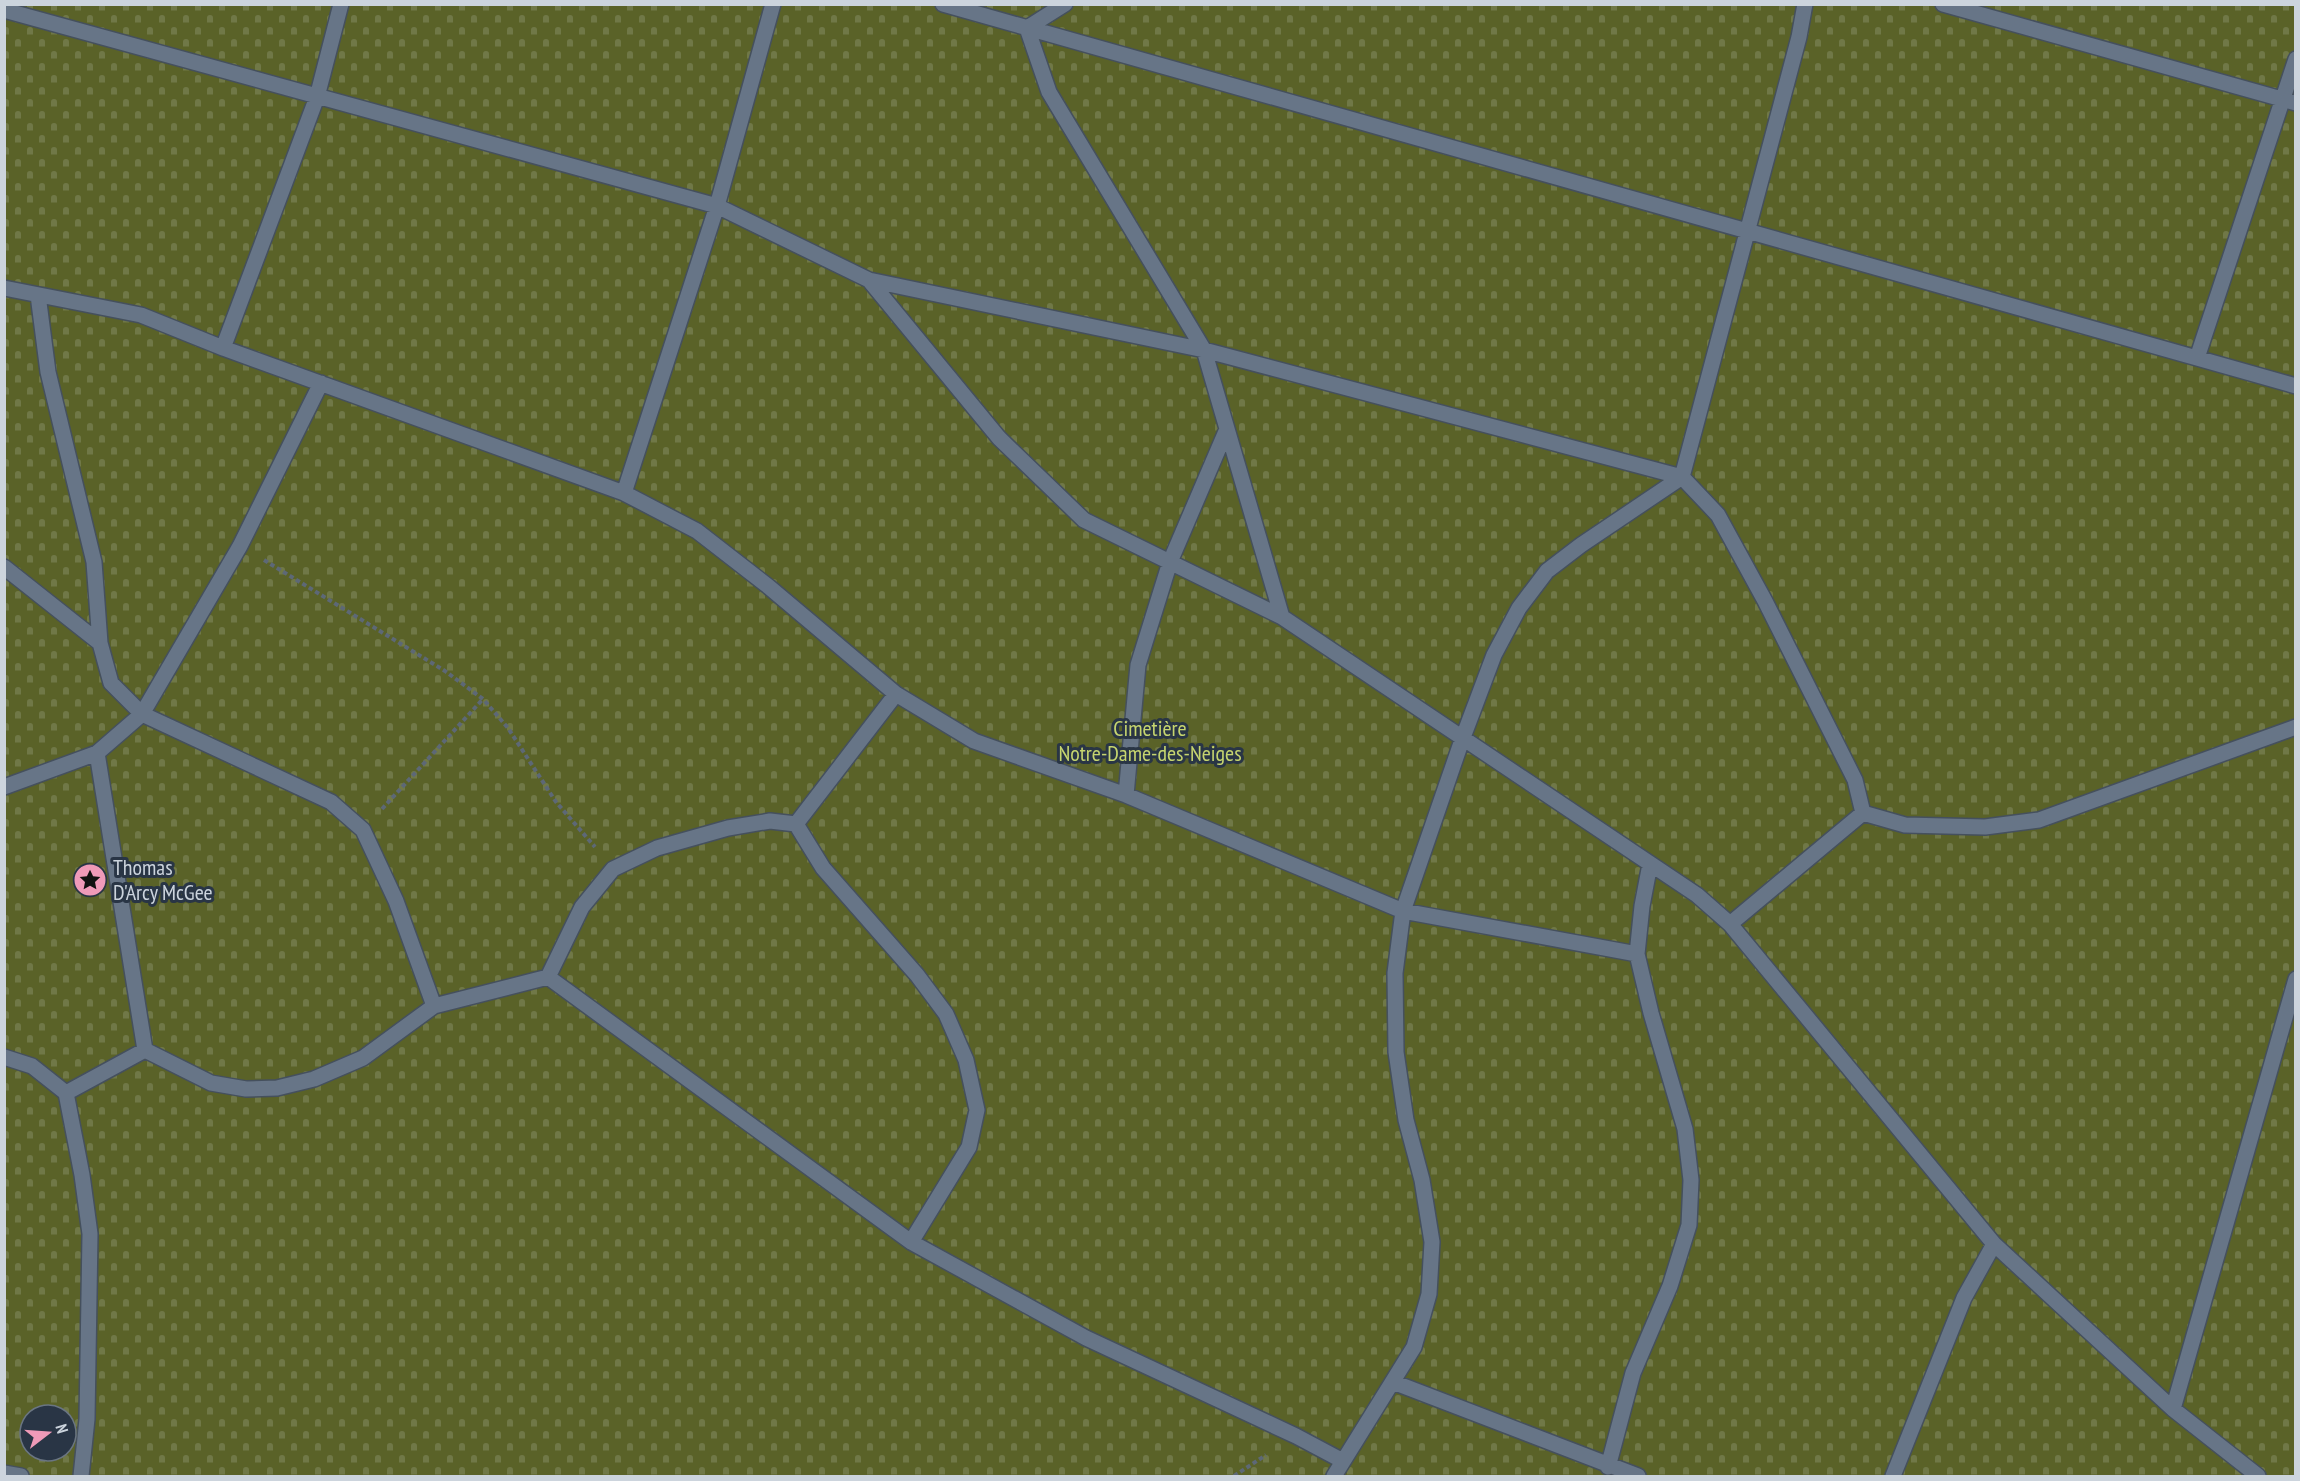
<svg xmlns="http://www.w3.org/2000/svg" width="2300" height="1481" font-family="'PT Sans Narrow',sans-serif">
<defs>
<pattern id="cemetery-stones" width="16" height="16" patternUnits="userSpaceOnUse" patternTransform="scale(1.5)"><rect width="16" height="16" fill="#5a6228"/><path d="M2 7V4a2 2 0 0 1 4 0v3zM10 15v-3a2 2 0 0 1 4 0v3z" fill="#707847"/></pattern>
</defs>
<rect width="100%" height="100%" fill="#293545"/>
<path fill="url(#cemetery-stones)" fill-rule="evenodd" d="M5 5H2295V1476H5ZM30 1415H66V1451H30Z"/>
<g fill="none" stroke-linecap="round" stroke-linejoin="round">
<g stroke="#45505d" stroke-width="18">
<path id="minor" d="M341 4 317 97 223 348 624 493 717 206 773 4
M943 4 2296 386
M1065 4 1027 28 1049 92 1204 350 1282 617
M1943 4 2296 103
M4 10 717 206 869 280 999 438 1084 520 1282 617 1697 895 1730 924 1994 1244 2173 1409 2258 1476
M869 280 1204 350 1682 477 1718 515 1765 601 1855 780 1863 813 1730 924
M4 288 141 315 223 348
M38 295 48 372 94 562 100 643 111 683 142 714 240 546 321 383
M2197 358 2296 59
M624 493 697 531 769 587 896 694 974 741 1126 795 1403 911 1637 954
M4 567 100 643
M97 753 145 1050
M4 787 97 753 142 714 331 802 363 830 396 901 434 1006
M1126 795 1138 665 1170 562 1227 429
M1863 813 1905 825 1985 827 2039 820 2296 727
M796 824 896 694
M548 977 911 1242 1086 1338 1296 1436 1343 1461
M4 1057 32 1066 66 1093 82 1175 90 1234 87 1419 81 1476
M66 1093 145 1050 211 1083 246 1089 277 1088 314 1079 363 1058 434 1006 548 977 582 907 613 869 657 848 728 828 770 821 796 824 823 868 917 975 946 1014 966 1060 977 1110 969 1147 911 1242
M1393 1382 1638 1476
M2173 1409 2296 979
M1608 1467 1633 1373 1670 1286 1689 1225 1691 1180 1685 1129 1651 1013 1637 954 1642 906 1650 864
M4 1473 21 1476
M1334 1476 1414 1347 1429 1294 1432 1242 1422 1180 1406 1120 1396 1052 1395 973 1403 911 1462 740 1494 655 1519 608 1547 571 1581 545 1682 477 1799 37 1805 4
M1893 1476 1964 1298 1994 1244"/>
</g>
<path stroke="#5d6876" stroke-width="4" stroke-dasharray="4.5 3" stroke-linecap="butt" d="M264 560 445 671 483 699 508 728 556 802 595 847
M382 809 483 699
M1234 1476 1266 1455"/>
<use href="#minor" stroke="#677587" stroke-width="15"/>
</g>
<defs>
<g id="sight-disc" transform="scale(1.725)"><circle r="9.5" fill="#ef9ab8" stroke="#293545"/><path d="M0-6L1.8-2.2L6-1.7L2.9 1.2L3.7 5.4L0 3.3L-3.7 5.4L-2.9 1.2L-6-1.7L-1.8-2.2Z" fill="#111"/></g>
</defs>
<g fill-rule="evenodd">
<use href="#sight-disc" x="90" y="880"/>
</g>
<g text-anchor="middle" stroke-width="6" stroke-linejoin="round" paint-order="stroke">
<g font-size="22" fill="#c6d56f" stroke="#293545">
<text x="1150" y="736">Cimetière<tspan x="1150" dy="25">Notre-Dame-des-Neiges</tspan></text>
</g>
<g font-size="22" fill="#ccd4dd" stroke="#293545" text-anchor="start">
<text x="113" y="875">Thomas<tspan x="113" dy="25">D'Arcy McGee</tspan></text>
</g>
</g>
<rect width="2300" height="1481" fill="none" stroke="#ccd4dd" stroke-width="12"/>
<g transform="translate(48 1433) rotate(73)"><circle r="28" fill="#293545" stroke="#6a7582" stroke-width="1.5"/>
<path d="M0-4.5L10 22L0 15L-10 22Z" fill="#ef9ab8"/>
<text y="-9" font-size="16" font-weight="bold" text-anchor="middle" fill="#ccd4dd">N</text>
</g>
</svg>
